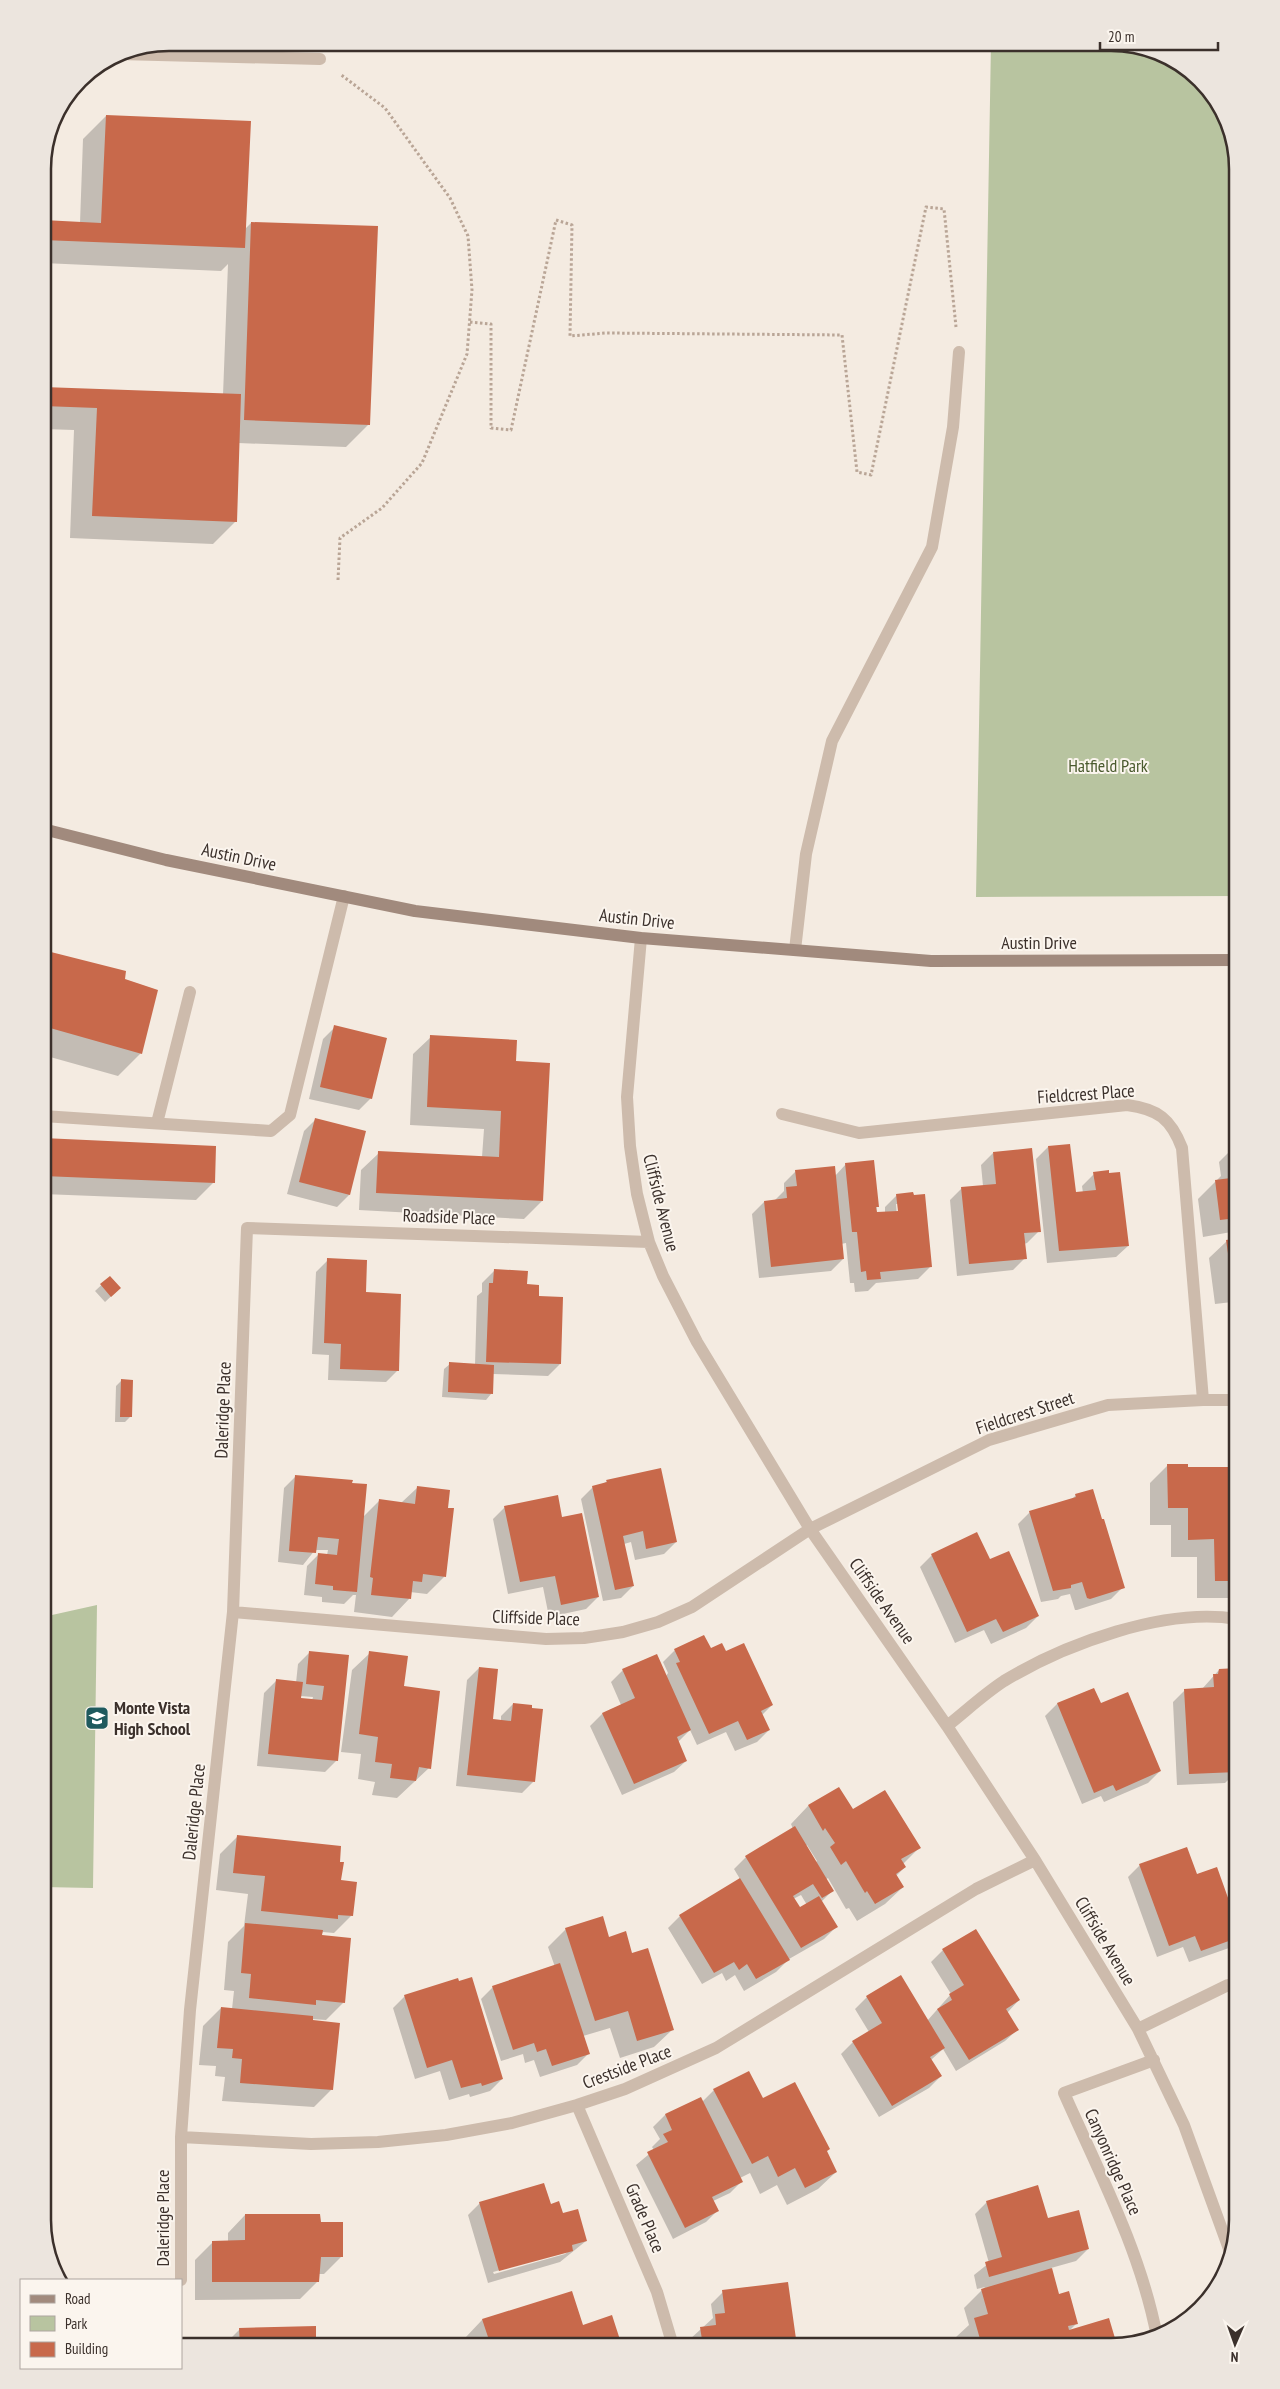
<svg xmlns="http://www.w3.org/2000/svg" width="1280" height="2389" font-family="'PT Sans Narrow',sans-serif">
<rect width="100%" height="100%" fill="#f4ebe1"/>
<path fill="#b8c4a0" d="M991 43H1120L1182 64 1228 120 1237 169V896L976 897Z
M97 1605 93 1888 43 1887V1617Z"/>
<path fill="#0003" fill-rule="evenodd" d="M169 42 258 43V48L246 60 163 57V44L150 57 121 52Z
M106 116 245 229 251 223 369 424 346 447 238 443 236 521 213 544 70 538 74 430 43 429V388L223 395 228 264 221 271 43 263V221L80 223 83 139Z
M43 952 125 972 124 980 141 1053 118 1076 43 1055Z
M335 1027 371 1098 359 1110 309 1099 323 1039Z
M431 1037 515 1062 542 1201 524 1219 359 1210 361 1170 379 1153 482 1157 484 1129 410 1125 413 1054Z
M316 1119 365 1132 349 1195 337 1207 287 1194 304 1131Z
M43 1140 215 1147 214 1182 196 1200 43 1194Z
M1237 1144V1231L1203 1237 1198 1199 1221 1176 1219 1162Z
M1069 1145 1075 1193H1083L1082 1186 1094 1174 1128 1246 1116 1257 1047 1263 1036 1159 1048 1147Z
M993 1153 1039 1231 1027 1243 1024 1244 1025 1258 1013 1270 957 1276 950 1200 962 1188 983 1186 981 1165Z
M846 1164 877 1206 876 1214 885 1213V1207L897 1195 930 1267 918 1279 876 1283 868 1291 855 1292 854 1283H850L846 1243 841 1244 843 1259 831 1271 759 1278 752 1214 764 1202 774 1201 784 1191V1183L796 1171 835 1176ZM896 1204H898L900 1217H897Z
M1237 1239V1319H1235L1232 1302 1215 1304 1209 1258 1227 1241Z
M328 1260 364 1293 398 1370 386 1382 328 1380 329 1355 312 1354 316 1272Z
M494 1271 526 1285 538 1298 560 1364 548 1376 493 1374 491 1394 486 1400 442 1397 444 1369 450 1364 475 1365 477 1296 482 1292V1283Z
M110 1277 120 1288 105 1302 95 1291Z
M121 1381 131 1416 125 1422H115L116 1386Z
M1168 1465 1187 1468H1237V1596L1235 1598H1197V1557H1171V1525H1150V1483Z
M296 1476 363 1517 379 1501 401 1503 417 1488 444 1577 427 1594 410 1592 409 1599 392 1617 354 1612 356 1595H353L344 1604 322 1602V1597L304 1595 307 1566 319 1554 327 1555 328 1550H315L303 1565 278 1562 284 1488Z
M607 1481 676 1542 664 1554 635 1560 631 1542 624 1544 633 1586 621 1598 603 1601 581 1499 593 1487 603 1484Z
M1076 1495 1123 1587 1111 1599 1077 1610H1075L1070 1594 1061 1596 1058 1599 1041 1602 1018 1524 1030 1512 1071 1500Z
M505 1507 561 1519 598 1597 586 1609 549 1617 543 1587 508 1594 493 1519Z
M932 1555 1038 1616 1026 1628 991 1644 984 1630 955 1643 920 1567Z
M675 1650H710L726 1653 772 1705 762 1715 769 1730 757 1742 735 1751 726 1732 697 1745 690 1730 678 1742 686 1761 674 1772 622 1795 590 1726 602 1714 621 1705 611 1682 623 1670 656 1655 666 1676 668 1673 663 1662Z
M310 1652 347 1656 337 1760 325 1772 257 1766 264 1693 276 1681 296 1683 298 1664ZM300 1696 313 1697 312 1701 300 1700Z
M370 1653 402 1688 429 1768 397 1798 372 1795 375 1782 358 1779 361 1754 341 1752 352 1670Z
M479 1668 492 1720 501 1721V1716L513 1704 534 1781 522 1793 456 1786 467 1680Z
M1237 1669V1771L1225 1783 1177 1785 1173 1702 1185 1690 1202 1689 1219 1670Z
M1093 1689 1100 1705 1160 1771 1148 1783 1104 1802 1101 1796 1082 1804 1045 1716 1057 1704Z
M839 1789 852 1811 919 1848 903 1864 905 1867 896 1876 903 1887 885 1904 857 1921 849 1908 846 1909 828 1878 825 1880 832 1891 821 1902 836 1927 824 1939 789 1959 776 1972 744 1991 735 1975 726 1981 722 1973 702 1984 668 1928 680 1916 740 1879 734 1869 746 1857 793 1829 791 1824 808 1806ZM807 1845 817 1861 815 1863 805 1846ZM801 1895 807 1905 800 1909 793 1899Z
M238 1836 338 1863 340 1881 352 1915 334 1933 323 1932 321 1934 344 2002 326 2020 312 2019 332 2089 314 2107 222 2101 225 2077 215 2076 216 2066 199 2065 203 2026 221 2008 232 2009 234 1991 224 1990 228 1942 244 1926 248 1894 216 1890 220 1854Z
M1140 1865 1196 1875 1216 1868 1237 1927V1940L1229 1948 1189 1962 1183 1947 1157 1957 1128 1877Z
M566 1929 608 1938 631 1955 672 2030 654 2047 620 2058 610 2028 583 2036 589 2053 577 2065 540 2077 534 2060 525 2063 523 2054 501 2061 481 1999 493 1987 555 1967 548 1947Z
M943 1950 1019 2000 1007 2013 1017 2030 1005 2041 956 2071 943 2049 931 2060 941 2076 929 2088 879 2117 841 2054 853 2042 869 2032 855 2009 867 1997 927 2021 951 1994 931 1962Z
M405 1996 502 2079 490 2091 470 2097 469 2094 449 2100 440 2071 415 2079 393 2008Z
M714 2090 763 2100 826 2152 836 2172 818 2189 787 2205 777 2185 760 2194 750 2173 740 2178 742 2181 730 2193 713 2201 718 2210 706 2222 673 2239 636 2165 654 2150 652 2147 660 2139 653 2127 665 2115 700 2098 702 2102Z
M987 2202 1047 2220 1088 2249 1076 2261 1051 2268 1058 2295 1077 2323 1069 2331 1108 2319 1116 2345 959 2346 956 2337 969 2325 964 2308 985 2287 977 2289 974 2275 989 2263 975 2214Z
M480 2203 550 2206 562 2215 586 2241 560 2262 488 2283 468 2215ZM568 2251 565 2254 494 2274 493 2272Z
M245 2215 319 2223 342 2256 324 2274H318L317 2282 300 2299 195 2300V2260L213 2242H228V2233Z
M787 2283 796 2346H690L689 2340 713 2318 711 2304 723 2292Z
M612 2317 621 2346H467L465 2338 482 2320 582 2326Z
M315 2328V2346H228V2341L240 2329Z"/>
<path fill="#c8694b" d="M174 43H260L259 49 174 45Z
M106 115 251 121 245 248 43 240V220L101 223Z
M251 222 378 226 370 425 244 420Z
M43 387 241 394 237 522 92 516 97 408 43 406Z
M43 950 126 971 125 979 158 990 142 1054 43 1026Z
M334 1025 387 1038 372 1099 320 1087Z
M430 1035 517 1040 516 1061 550 1063 543 1201 376 1193 378 1151 499 1157 501 1111 427 1107Z
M315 1118 366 1131 350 1195 299 1182Z
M43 1138 216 1146 215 1183 43 1176Z
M1070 1144 1076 1192 1096 1190 1093 1172 1109 1170V1173L1120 1172 1129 1246 1059 1251 1048 1146Z
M1032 1148 1041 1232 1024 1233 1027 1259 969 1264 961 1187 996 1184 993 1152Z
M874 1160 879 1207H876L877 1212 898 1211 896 1194 913 1192 914 1195 925 1194 932 1267 880 1272 881 1279 867 1280 866 1271 861 1272 857 1232H852L845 1163Z
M1230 1165H1237V1218L1220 1220 1215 1180 1231 1178Z
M835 1166 844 1259 771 1267 764 1201 787 1198 786 1187 797 1186 795 1170Z
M1237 1238V1287H1233L1226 1240Z
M327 1258 367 1260 366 1292 401 1294 399 1371 340 1369 341 1344 324 1343Z
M494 1269 528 1271 527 1284 539 1285V1296L563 1297 561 1364 486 1362 489 1283H493Z
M110 1276 121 1288 111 1297 100 1284Z
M449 1362 494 1365 493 1394 448 1392Z
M121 1379 133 1380 132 1417H120Z
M1167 1464H1188V1467H1237V1581H1215L1214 1539 1188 1540V1508H1168Z
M661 1468 677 1542 646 1549 643 1531 623 1536 634 1586 615 1590 592 1486 607 1482 606 1480Z
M295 1475 353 1480 352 1483 367 1484 357 1592 333 1590V1586L315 1584 318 1553 337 1555 339 1539 318 1537 316 1553 289 1551Z
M417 1486 450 1490 448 1508H454L446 1577 423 1574 422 1582 413 1581 411 1599 371 1595 373 1578 370 1577 379 1499 415 1504Z
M1093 1489 1102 1519H1104L1125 1588 1090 1599 1087 1598 1082 1582 1071 1585V1588L1053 1591 1029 1511 1076 1497 1075 1494Z
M558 1495 562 1517 582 1513 599 1597 561 1605 555 1576 520 1582 504 1506Z
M977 1532 990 1559 1009 1551 1039 1616 1003 1632 996 1619 967 1632 931 1554Z
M704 1635 711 1648 722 1643 726 1651 744 1643 773 1705 761 1711 770 1730 747 1740 738 1721 709 1734 676 1663 680 1662 674 1649Z
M309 1651 349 1655 338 1761 268 1754 276 1679 303 1682 301 1698 322 1700 324 1686 306 1684Z
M369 1651 408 1656 404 1686 440 1691 431 1769 419 1767 416 1781 390 1778 392 1764 375 1762 378 1737 359 1734Z
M657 1654 691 1730 677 1737 687 1761 634 1784 602 1713 635 1698 622 1669Z
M479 1667 498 1669 493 1719 511 1721 513 1703 532 1705V1708L543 1709 535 1782 467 1775Z
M1237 1668V1772L1189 1774 1184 1689 1214 1687 1213 1674H1218L1219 1669Z
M1094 1688 1101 1703 1128 1692 1161 1771 1116 1791 1113 1785 1094 1793 1057 1703Z
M839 1787 853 1809 885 1790 921 1848 901 1859 906 1867 896 1874 904 1887 875 1904 867 1891 865 1893 846 1861 841 1865 830 1847 835 1843 825 1828 823 1831 808 1805Z
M795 1826 834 1891 822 1898 813 1884 793 1896 800 1907 819 1896 838 1927 801 1948 745 1856Z
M237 1835 341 1846 340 1862H344L341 1880 357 1882 353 1916 338 1915V1919L261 1911 265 1876 233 1873Z
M1187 1847 1197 1874 1217 1867 1237 1923V1938L1201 1951 1195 1936 1169 1946 1139 1864Z
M740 1878 790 1960 756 1979 747 1964 739 1970 734 1962 714 1973 679 1915Z
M603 1916 609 1937 626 1931 632 1953 648 1948 674 2030 637 2041 628 2011 595 2021 565 1928Z
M245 1923 323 1930 322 1935 351 1938 345 2003 316 2000V2005L249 1998 251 1974 241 1973Z
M976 1929 1020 2000 1006 2009 1019 2030 969 2060 937 2009 952 2000 949 1994 964 1985 942 1949Z
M560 1963 590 2054 552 2066 546 2049 537 2052 534 2043 513 2050 492 1986Z
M901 1975 945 2048 930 2057 942 2076 892 2106 852 2041 882 2023 866 1996Z
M472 1977 503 2079 482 2086 481 2083 461 2088 452 2060 427 2068 404 1995 458 1978 459 1981Z
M221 2007 313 2016V2020L340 2023 333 2090 240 2083 242 2059 232 2058 233 2049 217 2048Z
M749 2071 763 2098 795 2082 830 2149 827 2151 837 2172 805 2188 795 2168 778 2177 768 2156 752 2164 713 2089Z
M701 2097 743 2182 712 2197 719 2211 685 2228 647 2152 668 2142 663 2134 672 2130 665 2114Z
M544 2183 551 2204 559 2201 563 2213 578 2209 587 2241 572 2245 573 2251 499 2271 479 2202Z
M1038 2185 1048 2218 1079 2210 1089 2249 989 2277 985 2262 1002 2257 986 2201Z
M245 2214H320L321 2222H343V2257H321L319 2282H212V2241L245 2240Z
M1052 2268 1059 2294 1069 2291 1078 2324 1068 2326 1069 2330 1109 2318 1117 2345 982 2346 974 2318 988 2314 981 2289Z
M788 2282 797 2346H703L700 2327 716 2325 715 2314 725 2313 722 2290Z
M572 2291 583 2325 612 2315 622 2346H491L482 2319Z
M316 2326V2346H240L239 2328Z"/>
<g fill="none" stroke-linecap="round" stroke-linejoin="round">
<path stroke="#b9a596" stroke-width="3" stroke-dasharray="2.5 2.5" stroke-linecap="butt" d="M470 322 491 324V428L511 430 556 220 572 225 570 336 606 333 842 335 857 472 871 475 926 207 944 209 956 327
M338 580 340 538 382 508 422 463 467 354 472 290 468 236 450 198 385 108 340 74"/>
<path stroke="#cdbbac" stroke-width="12" d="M119 54 320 59
M795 950 806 854 832 741 932 547 953 427 959 352
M43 1116 271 1131 290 1115 344 896
M157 1123 190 992"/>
<path stroke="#cdbbac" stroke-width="12" d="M641 938 627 1097 630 1146 637 1194 649 1242 663 1276 697 1342 810 1529 947 1726 1035 1860 1138 2029 1184 2125 1229 2249
M782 1114 859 1133 1127 1105C1158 1109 1171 1119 1182 1148L1203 1400
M233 1612 546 1639 584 1638 623 1632 658 1622 692 1607 810 1529 989 1440 1108 1405 1203 1400H1237
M947 1726C966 1711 984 1694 1004 1681 1065 1644 1165 1607 1237 1619
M1138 2029 1228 1985 1237 1983
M1154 2060 1064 2093C1099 2172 1141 2252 1157 2337
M577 2105 657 2292 673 2346
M181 2137 311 2144 378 2142 446 2135 512 2123 577 2105 625 2089 716 2048 976 1889 1035 1860
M181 2280V2137L190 2010 233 1612 247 1228 649 1242"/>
<path stroke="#a18a7d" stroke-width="12" d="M43 829 166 860 415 911 641 938 931 961 1237 960"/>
</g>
<defs>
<g id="school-square" transform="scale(1.25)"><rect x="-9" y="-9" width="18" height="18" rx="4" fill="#1f5a5e" stroke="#fbf5ee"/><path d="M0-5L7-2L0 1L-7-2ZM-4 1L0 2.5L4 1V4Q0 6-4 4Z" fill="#fff"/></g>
</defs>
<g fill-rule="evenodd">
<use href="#school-square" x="97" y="1718"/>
</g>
<g text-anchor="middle" stroke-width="4" stroke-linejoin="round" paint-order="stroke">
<g font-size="18" fill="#4a5a2e" stroke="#fbf5ee">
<text x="1108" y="772">Hatfield Park</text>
</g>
<g font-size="18" fill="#3b302b" stroke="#fbf5ee">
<text transform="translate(239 857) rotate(12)" y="6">Austin Drive</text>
<text transform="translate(637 919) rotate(6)" y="6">Austin Drive</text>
<text x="1039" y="949">Austin Drive</text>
<text transform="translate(1086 1094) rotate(-4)" y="6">Fieldcrest Place</text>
<text transform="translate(661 1203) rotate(76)" y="6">Cliffside Avenue</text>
<text transform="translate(449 1217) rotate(2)" y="6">Roadside Place</text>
<text transform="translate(223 1410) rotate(-88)" y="6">Daleridge Place</text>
<text transform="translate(1025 1413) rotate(-18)" y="6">Fieldcrest Street</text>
<text transform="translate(882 1601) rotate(55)" y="6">Cliffside Avenue</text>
<text transform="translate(536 1618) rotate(2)" y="6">Cliffside Place</text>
<text transform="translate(194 1812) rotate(-84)" y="6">Daleridge Place</text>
<text transform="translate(1105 1941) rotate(59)" y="6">Cliffside Avenue</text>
<text transform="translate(627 2067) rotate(-21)" y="6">Crestside Place</text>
<text transform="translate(1113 2162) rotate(66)" y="6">Canyonridge Place</text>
<text transform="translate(163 2218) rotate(-90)" y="6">Daleridge Place</text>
<text transform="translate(645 2218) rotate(67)" y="6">Grade Place</text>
</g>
<g font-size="18" font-weight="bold" fill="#3b302b" stroke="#fbf5ee" text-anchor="start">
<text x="114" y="1714">Monte Vista<tspan x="114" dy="21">High School</tspan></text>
</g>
</g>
<path d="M0 0H1280V2389H0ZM169 51H1111A118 118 0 0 1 1229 169V2220A118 118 0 0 1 1111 2338H169A118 118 0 0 1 51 2220V169A118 118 0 0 1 169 51Z" fill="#ece5de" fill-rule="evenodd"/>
<path fill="none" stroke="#3b302b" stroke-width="2.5" d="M169 51H1111A118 118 0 0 1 1229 169V2220A118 118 0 0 1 1111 2338H169A118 118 0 0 1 51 2220V169A118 118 0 0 1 169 51Z"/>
<rect x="20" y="2279" width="162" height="90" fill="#fbf5ee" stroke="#aea6a0"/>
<rect x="30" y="2295" width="25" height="8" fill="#a18a7d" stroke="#aea6a0"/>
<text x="65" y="2304" font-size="15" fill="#3b302b">Road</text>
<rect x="30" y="2316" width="25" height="15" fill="#b8c4a0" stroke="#aea6a0"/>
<text x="65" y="2329" font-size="15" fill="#3b302b">Park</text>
<rect x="30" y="2342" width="25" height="15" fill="#c8694b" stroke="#aea6a0"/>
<text x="65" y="2354" font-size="15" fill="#3b302b">Building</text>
<g transform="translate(1235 2344) rotate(182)" stroke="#fbf5ee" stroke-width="4" paint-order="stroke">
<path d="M0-4L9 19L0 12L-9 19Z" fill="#3b302b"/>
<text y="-8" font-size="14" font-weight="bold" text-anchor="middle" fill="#3b302b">N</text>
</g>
<path d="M1100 42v8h118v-8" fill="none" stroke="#3b302b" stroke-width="2.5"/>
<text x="1108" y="42" font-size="15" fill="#3b302b" stroke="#fbf5ee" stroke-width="4" paint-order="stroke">20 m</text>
</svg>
